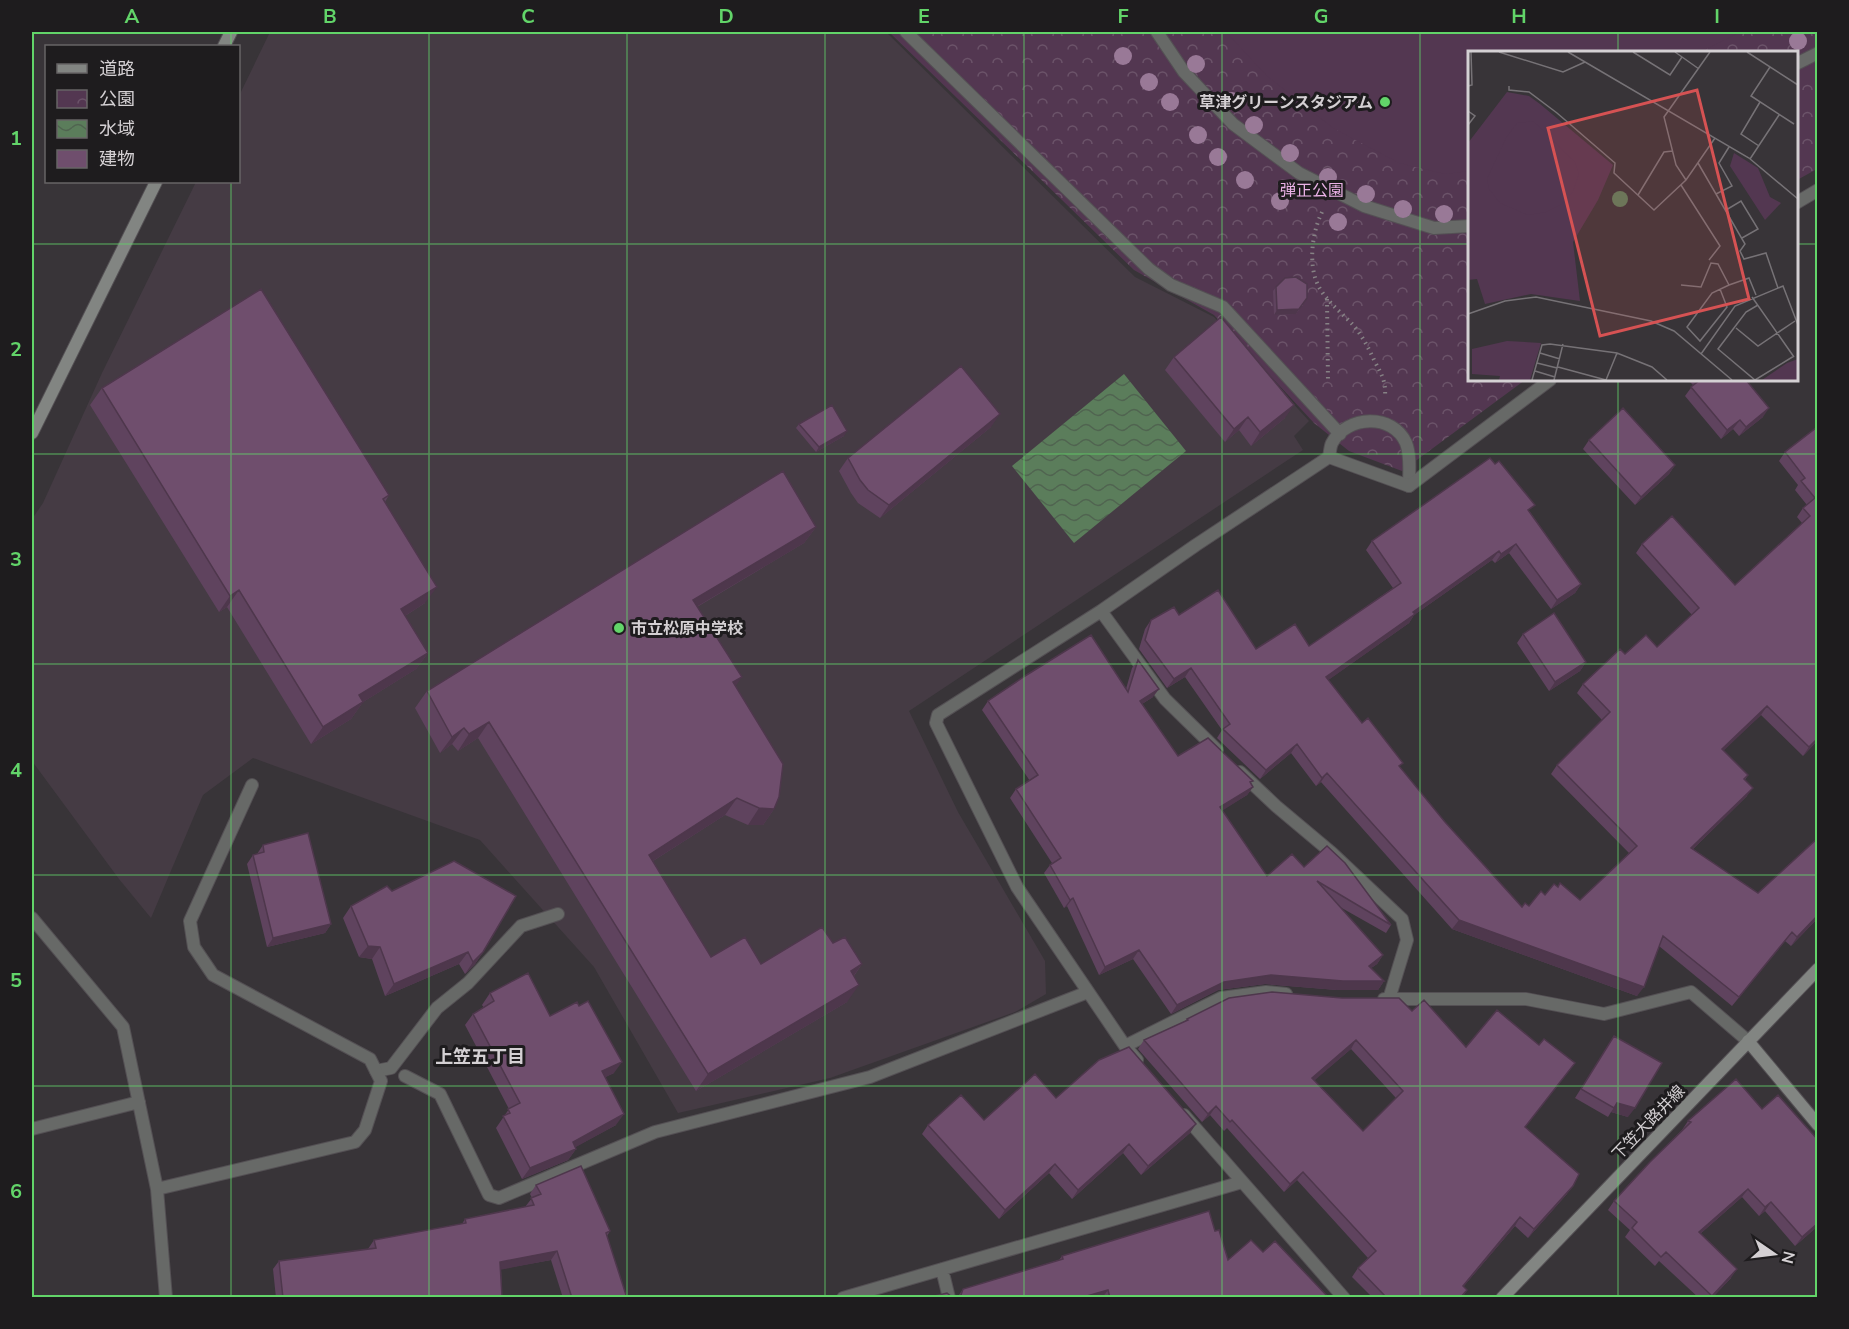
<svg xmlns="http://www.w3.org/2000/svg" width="1849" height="1329" font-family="'Nunito Sans','Noto Sans JP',sans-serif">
<defs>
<pattern id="park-crowns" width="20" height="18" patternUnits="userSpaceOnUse" patternTransform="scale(1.5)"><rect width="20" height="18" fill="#533751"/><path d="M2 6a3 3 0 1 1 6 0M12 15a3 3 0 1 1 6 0" fill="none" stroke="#6b5369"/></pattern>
<pattern id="water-waves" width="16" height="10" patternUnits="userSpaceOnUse" patternTransform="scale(1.5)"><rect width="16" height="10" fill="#5b7d5b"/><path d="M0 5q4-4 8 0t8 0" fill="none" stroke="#506450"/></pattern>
</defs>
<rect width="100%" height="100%" fill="#383438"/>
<path fill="#453b44" d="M270 32H886L1135 277 1214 317 1309 421 1294 436 1303 450 909 711 958 812 1045 961 1046 994 1015 1012 830 1078 678 1113 594 967 480 840 253 758 203 795 151 918 119 879 32 761V519L43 503 102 373 196 182H238L239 96Z"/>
<path fill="url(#park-crowns)" d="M889 32H1817V169L1797 180 1796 52H1470V380H1525L1402 471 1349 451 1314 423 1214 315 1134 270Z"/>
<path fill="#533751" d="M1226 32H1740L1701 52H1470L1469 171 1445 174 1399 163 1333 128 1267 76Z"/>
<path fill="url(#water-waves)" d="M1124 374 1186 451 1074 543 1012 466Z"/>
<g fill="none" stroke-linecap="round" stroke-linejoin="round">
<g stroke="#545054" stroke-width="14">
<path id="lane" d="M906 32 1149 269 1171 285 1223 307 1340 434
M1157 32 1184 72 1233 124 1299 173 1364 206 1434 228 1470 226
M1796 64 1818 53
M1329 457C1330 453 1330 447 1332 443 1347 415 1393 413 1406 443 1411 456 1409 472 1409 486
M376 1071 391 1068 437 1008 468 983 521 926 558 914"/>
</g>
<g stroke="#545054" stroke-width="14">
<path id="street" d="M1796 203 1818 190
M1101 611 1165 699 1217 750
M1240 772 1276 806 1332 853 1402 919 1407 940 1389 999
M32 918 123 1027 157 1189 166 1298
M1384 999H1526L1604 1014 1691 992 1748 1041
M1125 1046 1221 998 1266 992 1286 994
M1137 1060 1125 1046 1017 887 936 723 938 715 1101 611 1196 545 1329 457 1409 486 1550 380
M405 1076 440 1094 489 1195 499 1198 655 1132 870 1077 1088 992
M1184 1115 1344 1298
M32 1129 139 1102
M157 1189 355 1142 365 1130 381 1081 370 1059 213 975 194 947 190 921 252 785
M942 1269 949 1298
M843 1298 1242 1182"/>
</g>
<g stroke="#545054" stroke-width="14">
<path id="secondary" d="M224 46 231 32
M32 433 156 182
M1748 1041 1818 1125
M1502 1298 1818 969"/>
</g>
<path stroke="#868285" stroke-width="4" stroke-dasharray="1.5 4.5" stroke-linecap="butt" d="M1322 212C1311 235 1307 271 1322 292 1331 305 1344 315 1354 326 1363 337 1369 349 1375 362 1382 375 1386 382 1385 396
M1327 299 1328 382"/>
<use href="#lane" stroke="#676967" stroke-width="12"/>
<use href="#street" stroke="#676967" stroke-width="12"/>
<use href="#secondary" stroke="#828582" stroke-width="12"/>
</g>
<g fill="#997997">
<circle cx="1798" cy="41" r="9"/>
<circle cx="1123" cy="56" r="9"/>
<circle cx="1196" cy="64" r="9"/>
<circle cx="1149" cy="82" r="9"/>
<circle cx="1232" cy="101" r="9"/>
<circle cx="1170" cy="102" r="9"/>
<circle cx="1254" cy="125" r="9"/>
<circle cx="1198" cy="135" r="9"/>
<circle cx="1290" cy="153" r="9"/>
<circle cx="1218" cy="157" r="9"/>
<circle cx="1328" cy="177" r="9"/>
<circle cx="1245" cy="180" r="9"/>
<circle cx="1366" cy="194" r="9"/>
<circle cx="1280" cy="201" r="9"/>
<circle cx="1403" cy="209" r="9"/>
<circle cx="1444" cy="214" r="9"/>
<circle cx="1338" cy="222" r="9"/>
</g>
<path fill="#5f435e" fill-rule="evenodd" d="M1276 287 1307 298 1296 314 1274 315 1273 291Z
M1174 357 1285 418 1251 446 1239 430 1225 442 1165 370Z
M1688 380H1746L1763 417 1739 436 1733 429 1721 439 1685 396 1693 385Z
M102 388 389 495 385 502 425 603 405 616 428 653 416 669 363 702 351 719 311 744 227 607 219 612 90 405Z
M799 424 844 436 816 452 796 428Z
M991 427 880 518 858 503 851 493 839 471 848 458Z
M1818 429V740L1803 756 1761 715 1723 750 1748 775 1745 780 1747 796 1693 849 1758 893 1818 838V918L1791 946 1785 941 1732 1006 1659 946 1637 996 1452 929 1321 782 1316 786 1291 753 1260 779 1217 738 1222 730 1185 677 1167 688 1139 649 1145 629 1151 620 1179 615 1256 649 1309 646 1393 588 1366 550 1372 541 1530 512 1581 584 1575 593 1551 609 1509 553 1495 563 1492 560 1414 615 1409 623 1328 680 1362 723 1445 822 1522 907 1529 906 1558 887 1580 900 1629 853 1551 774 1557 765 1602 720 1577 693 1583 684 1625 654 1657 647 1692 615 1636 553 1642 544 1735 585 1802 523 1797 517 1803 508 1807 505 1795 490 1798 485 1779 461 1785 452Z
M1589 440 1675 465 1669 474 1635 505 1583 449Z
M816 527 804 543 697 607 736 686 774 809 763 825H748L725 815 653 861 711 957 761 964 833 943 862 964 854 976 847 1002 696 1091 478 738 458 751 452 744 440 753 415 708 427 691Z
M1523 634 1586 662 1580 671 1549 691 1517 643Z
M1138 660 1153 697 1142 704 1178 756 1251 783 1253 787 1247 795 1222 810 1267 876 1304 867 1391 925 1386 933 1340 907 1383 955 1377 964 1371 968 1384 981 1378 990H1337L1265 984 1218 990 1171 1014 1133 959 1099 975 1067 906 1064 908 1044 873 1050 865 1052 863 1010 798 1016 789 1030 781 982 710 988 701 1126 689 1132 668Z
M263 845 331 924 325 933 267 947 247 864 253 855 257 854Z
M392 891 483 952 475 964 465 974 459 964 385 996 372 959 359 957 343 918 351 906Z
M490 993 550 1016 614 1073 605 1077 616 1125 575 1147 576 1149 568 1160 522 1179 496 1128 509 1109 465 1025 473 1014 484 1008 482 1005Z
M1412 1011 1466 1047 1539 1045 1575 1063 1525 1127 1567 1194 1528 1238 1515 1226 1463 1287 1467 1290 1462 1298H1373L1352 1277 1358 1268 1368 1258 1297 1180 1284 1192 1227 1128 1224 1131 1210 1115 1202 1122 1138 1049 1144 1040 1185 1021 1187 1019ZM1351 1049 1396 1098 1363 1131 1314 1080Z
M1614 1036 1628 1117 1611 1112 1608 1117 1575 1098Z
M1056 1098 1190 1133 1141 1175 1123 1153 1072 1199 1049 1173 999 1219 922 1134 928 1125 984 1120Z
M1762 1109 1818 1140V1226L1795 1246 1765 1211 1759 1216 1742 1197 1700 1234 1731 1278 1712 1298H1699L1659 1261 1655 1266 1625 1237 1630 1230 1608 1210 1614 1201 1682 1130 1688 1121Z
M536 1185 610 1231 607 1236 627 1298H563L551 1260 501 1269 502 1298H276L273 1269 279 1261 368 1249 374 1240 462 1224 465 1219 525 1207 532 1198 530 1194Z
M1215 1231 1228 1260 1263 1252 1329 1298H957L963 1289 1059 1260 1062 1256Z"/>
<path fill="#4e374c" d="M1299 309 1296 314 1274 315 1277 310Z
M1294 405 1285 418 1251 446 1260 432Z
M1769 408 1763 417 1739 436 1746 427Z
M1000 414 991 427 880 518 889 505Z
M1248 417 1239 430 1225 442 1234 429Z
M1740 420 1733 429 1721 439 1727 430Z
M847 431 844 436 816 452 819 447Z
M1675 465 1669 474 1635 505 1641 497Z
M816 527 804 543 681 616 693 600Z
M1516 544 1509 553 1495 563 1501 554Z
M1499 551 1492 560 1414 615 1409 623 1320 686 1326 677 1413 612Z
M1581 584 1575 593 1551 609 1557 600Z
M437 587 425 603 389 626 401 609Z
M239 590 227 607 219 612 230 596Z
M428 653 416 669 363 702 351 719 311 744 323 727 359 695Z
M1586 662 1580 671 1549 691 1555 682Z
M1191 668 1185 677 1167 688 1174 679Z
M742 677 730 694 733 682Z
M1159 689 1153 697 1134 709 1140 701Z
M1767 706 1761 715 1716 758 1722 749Z
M489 722 478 738 458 751 469 734Z
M464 728 452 744 440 753 452 737Z
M1818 738V740L1803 756 1809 747Z
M1297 744 1291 753 1260 779 1266 770Z
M1327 773 1321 782 1316 786 1322 778Z
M1253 787 1247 795 1214 816 1220 807Z
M1753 788 1747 796 1685 857 1691 848Z
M737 798 725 815 637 871 649 855Z
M759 808 774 809 763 825H748Z
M1073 898 1067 906 1064 908 1070 900Z
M1818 915V918L1791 946 1797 937Z
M1459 920 1644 987 1637 996 1452 929Z
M331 924 325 933 267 947 273 938Z
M368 946 380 947 372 959 359 957Z
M1139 950 1133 959 1099 975 1105 967Z
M468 952 459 964 385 996 394 984Z
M483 952 475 964 465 974 473 962Z
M1383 955 1377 964 1363 974 1369 966Z
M862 964 850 981 851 971Z
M1271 975 1384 981 1378 990H1337L1265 984 1218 990 1171 1014 1177 1005 1224 982Z
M859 985 847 1002 696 1091 708 1074Z
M1356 1040 1351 1049 1307 1087 1312 1078Z
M622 1062 614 1073 594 1083 602 1071Z
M1617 1103 1635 1108 1628 1117 1611 1112Z
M1216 1106 1210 1115 1202 1122 1208 1114Z
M624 1114 616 1125 565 1153 573 1142Z
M1196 1124 1190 1133 1141 1175 1148 1166Z
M1129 1144 1123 1153 1072 1199 1078 1190Z
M576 1149 568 1160 522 1179 530 1168Z
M1055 1164 1049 1173 999 1219 1005 1210Z
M1303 1172 1297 1180 1284 1192 1290 1184Z
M1573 1186 1567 1194 1528 1238 1534 1229Z
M1748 1189 1742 1197 1692 1241 1699 1232Z
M1771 1202 1765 1211 1759 1216 1765 1207Z
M1520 1217 1515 1226 1457 1294 1463 1286Z
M1818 1223V1226L1795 1246 1802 1237Z
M557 1251 551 1260 494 1271 500 1262Z
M1737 1269 1731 1278 1712 1298H1711Z
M1108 1290 1102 1298H1080Z"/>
<path fill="#6f4e6d" stroke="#4e374c" stroke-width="1.5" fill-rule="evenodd" d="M1296 277 1307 284V298L1299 309 1277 310 1276 287 1285 278Z
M261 289 389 495 383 499 437 587 401 609 428 653 359 695 363 702 323 727 239 590 230 596 102 388Z
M1221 317 1294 405 1260 432 1248 417 1234 429 1174 357Z
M961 366 1000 414 889 505 868 490 860 480 848 458Z
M1700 380H1746L1769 408 1746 427 1740 420 1727 430 1691 387Z
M832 405 847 431 819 447 799 424Z
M1623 408 1675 465 1641 497 1589 440Z
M1816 428 1818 429V738L1809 747 1767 706 1722 749 1748 775 1744 779 1753 788 1691 848 1758 893 1818 838V915L1797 937 1792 932 1739 997 1663 936 1644 987 1459 920 1327 773 1322 778 1297 744 1266 770 1223 729 1230 724 1191 668 1174 679 1145 640 1151 620 1174 607 1179 615 1218 590 1256 649 1295 624 1309 646 1401 583 1372 541 1490 458 1495 464 1499 461 1535 505 1528 510 1581 584 1557 600 1516 544 1501 554 1499 551 1413 612 1415 614 1326 677 1362 723 1368 718 1403 763 1399 766 1445 822 1522 907 1525 903 1529 906 1541 891 1545 895 1554 884 1558 887 1560 883 1580 900 1637 846 1557 765 1610 712 1583 684 1620 649 1625 654 1646 635 1657 647 1699 608 1642 544 1672 516 1735 585 1810 516 1803 508 1815 498 1801 481 1805 478 1785 452Z
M783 471 816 527 693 600 742 677 733 682 783 764 779 797 774 809 759 808 737 798 649 855 711 957 745 937 761 964 822 927 833 943 845 937 862 964 851 971 859 985 708 1074 489 722 469 734 464 728 452 737 427 691Z
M1554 613 1586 662 1555 682 1523 634Z
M1091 635 1128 692 1138 660 1159 689 1140 701 1178 756 1208 738 1253 781 1250 782 1253 787 1220 807 1267 876 1292 854 1304 867 1327 846 1345 863 1391 925 1317 881 1383 955 1369 966 1384 981H1343L1271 975 1224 982 1177 1005 1139 950 1105 967 1073 898 1070 900 1050 865 1061 858 1016 789 1038 775 988 701 1025 676Z
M308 833 331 924 273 938 253 855 264 852 263 845Z
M454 861 516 896 483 952 473 962 468 952 394 984 380 947 368 946 351 906 387 886 392 891Z
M528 973 550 1016 577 1002 579 1006 588 1001 622 1062 602 1071 624 1114 573 1142 576 1149 530 1168 503 1116 510 1113 508 1109 520 1103 473 1014 494 1001 490 993Z
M1272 992 1342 998H1399L1412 1011 1424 1000 1466 1047 1497 1010 1539 1045 1544 1039 1575 1063 1525 1127 1579 1174 1573 1186 1534 1229 1520 1217 1463 1286 1467 1290 1460 1298H1387L1358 1268 1376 1251 1303 1172 1290 1184 1232 1120 1230 1122 1216 1106 1208 1114 1144 1040 1188 1020 1187 1019 1229 998ZM1356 1040 1403 1091 1363 1131 1312 1078Z
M1614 1036 1662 1063 1635 1108 1617 1103 1614 1108 1581 1089Z
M1129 1047 1196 1124 1148 1166 1129 1144 1078 1190 1055 1164 1005 1210 928 1125 961 1095 984 1120 1035 1074 1056 1098 1099 1060Z
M1736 1079 1762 1109 1778 1095 1818 1140V1223L1802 1237 1771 1202 1765 1207 1748 1189 1699 1232 1737 1269 1712 1296 1666 1252 1661 1257 1632 1228 1637 1222 1614 1201 1650 1162 1691 1122 1688 1121Z
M581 1166 610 1231 606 1233 627 1298H572L557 1251 500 1262 502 1297 487 1298H283L279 1261 376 1248 374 1240 466 1223 465 1219 534 1205 531 1198 541 1194 536 1185Z
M1209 1211 1215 1231 1219 1230 1228 1260 1251 1240 1263 1252 1275 1241 1329 1298H1110L1108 1290 1080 1298H957L961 1295 963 1289 1063 1259 1062 1256Z
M947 1293 952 1297 956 1298H926Z"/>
<path fill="none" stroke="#62d469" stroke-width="1.5" stroke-opacity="0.55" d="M231 32V46M429 32V1298M627 32V1298M825 32V1298M1024 32V1298M1222 32V1298M1420 32V1298M1618 32V52M231 182V1298M32 244H1470M1796 244H1818M1618 380V1298M32 454H1818M32 664H1818M32 875H1818M32 1086H1818"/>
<g fill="#62d469" stroke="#1e1c1e" stroke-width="2">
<circle cx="1385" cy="102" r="6"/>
<circle cx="619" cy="628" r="6"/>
</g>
<g text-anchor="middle" stroke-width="6" stroke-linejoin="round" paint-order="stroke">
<g font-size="16" font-weight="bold" fill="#d4d0d3" stroke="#1e1c1e" text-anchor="end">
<text x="1373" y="108">草津グリーンスタジアム</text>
<text x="631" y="634" text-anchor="start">市立松原中学校</text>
</g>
<g font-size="16" fill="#e9b1e5" stroke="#1e1c1e">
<text x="1312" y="196">弾正公園</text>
</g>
<g font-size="16" fill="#d4d0d3" stroke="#1e1c1e">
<text transform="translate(1648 1122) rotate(-46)" y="6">下笠大路井線</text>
</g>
<g font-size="18" font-weight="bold" fill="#d4d0d3" stroke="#1e1c1e">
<text x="480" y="1063">上笠五丁目</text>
</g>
</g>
<g transform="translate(1468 51)">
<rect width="330" height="330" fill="#383438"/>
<path d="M330 308V329H294L319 312Z" fill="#533751"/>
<path d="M266 102 290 117 302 146 313 152 297 169 262 115ZM39 290 73 292 62 329H31L32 325 4 323V298Z" fill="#533751"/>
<path d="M39 41 61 45 72 53 145 114 130 149 105 191 112 250 63 243 17 253 9 228 0 229V92Z" fill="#533751"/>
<path d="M65 70 107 111 111 123 105 140 94 153 78 161 60 164 32 152 21 138 19 128 38 87 49 72Z" fill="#533751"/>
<path d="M144 148a8 8 0 1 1 16 0a8 8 0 1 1-16 0Z" fill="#5b7d5b"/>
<path fill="none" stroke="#767276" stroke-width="1.5" d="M31 1 95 21 117 11M100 1 281 107 330 148M165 1 202 24 214 6M207 1 231 18M279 1 330 34M302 16 283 45 326 73M0 35 4 34 3 1M41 35V39L61 41 89 62 147 112 146 122 186 159 218 129 247 87M0 60 7 65 0 74M291 95 273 83 292 51M282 108 311 64M230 112 277 193 272 200 276 208 298 202 310 237M218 129 208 114 196 66 242 1M213 134 252 195 241 209M248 143 264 135 251 112 261 96M170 144 196 101 205 100M258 159 273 150 290 178 274 187M213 234 233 236 243 212 250 213 261 234M252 238 259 256 232 290 219 276 244 242 261 234 281 227 288 244M284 246 326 306M290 254 278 261 250 298 287 329 326 305M0 263 37 250 68 246 183 270 206 280 264 329M268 277 290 295 327 270M72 302 92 308M233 303 267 255 315 235 330 274M69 312 89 317M90 316 138 329M67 320 87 326M64 329 74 294 82 293 149 302 184 316 199 329M86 329 95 293M138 329 149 302"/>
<path fill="#d65253" fill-opacity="0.15" stroke="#d65253" stroke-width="3" d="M229 39 281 248 132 285 80 77Z"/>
<rect width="330" height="330" fill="none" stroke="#d4d0d3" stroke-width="3"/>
</g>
<rect width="1849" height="1329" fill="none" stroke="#1e1c1e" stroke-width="66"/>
<rect x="45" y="45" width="195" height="138" fill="#1e1c1e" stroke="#676466" stroke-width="1.5"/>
<rect x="57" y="64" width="30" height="9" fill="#828582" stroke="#676466" stroke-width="1.5"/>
<text x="99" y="75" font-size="18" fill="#d4d0d3">道路</text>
<rect x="57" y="90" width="30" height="18" fill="url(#park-crowns)" stroke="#676466" stroke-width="1.5"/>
<text x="99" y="105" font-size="18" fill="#d4d0d3">公園</text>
<rect x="57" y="120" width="30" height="18" fill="url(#water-waves)" stroke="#676466" stroke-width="1.5"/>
<text x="99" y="135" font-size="18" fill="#d4d0d3">水域</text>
<rect x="57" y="150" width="30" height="18" fill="#6f4e6d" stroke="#676466" stroke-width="1.5"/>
<text x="99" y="165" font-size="18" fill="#d4d0d3">建物</text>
<g transform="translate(1774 1254) rotate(104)" stroke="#1e1c1e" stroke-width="4.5" paint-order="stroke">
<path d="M0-4.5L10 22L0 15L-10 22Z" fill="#d4d0d3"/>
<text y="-9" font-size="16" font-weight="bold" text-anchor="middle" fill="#d4d0d3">N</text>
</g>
<rect x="33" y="33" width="1783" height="1263" fill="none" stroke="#62d469" stroke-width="2"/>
<g font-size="20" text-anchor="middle" font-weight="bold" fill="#62d469">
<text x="132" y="23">A</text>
<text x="330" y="23">B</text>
<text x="528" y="23">C</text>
<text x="726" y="23">D</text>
<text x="924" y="23">E</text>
<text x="1123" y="23">F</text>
<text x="1321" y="23">G</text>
<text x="1519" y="23">H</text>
<text x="1717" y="23">I</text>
<text x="16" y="145">1</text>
<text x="16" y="356">2</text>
<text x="16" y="566">3</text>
<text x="16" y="777">4</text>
<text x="16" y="987">5</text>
<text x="16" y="1198">6</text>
</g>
</svg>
